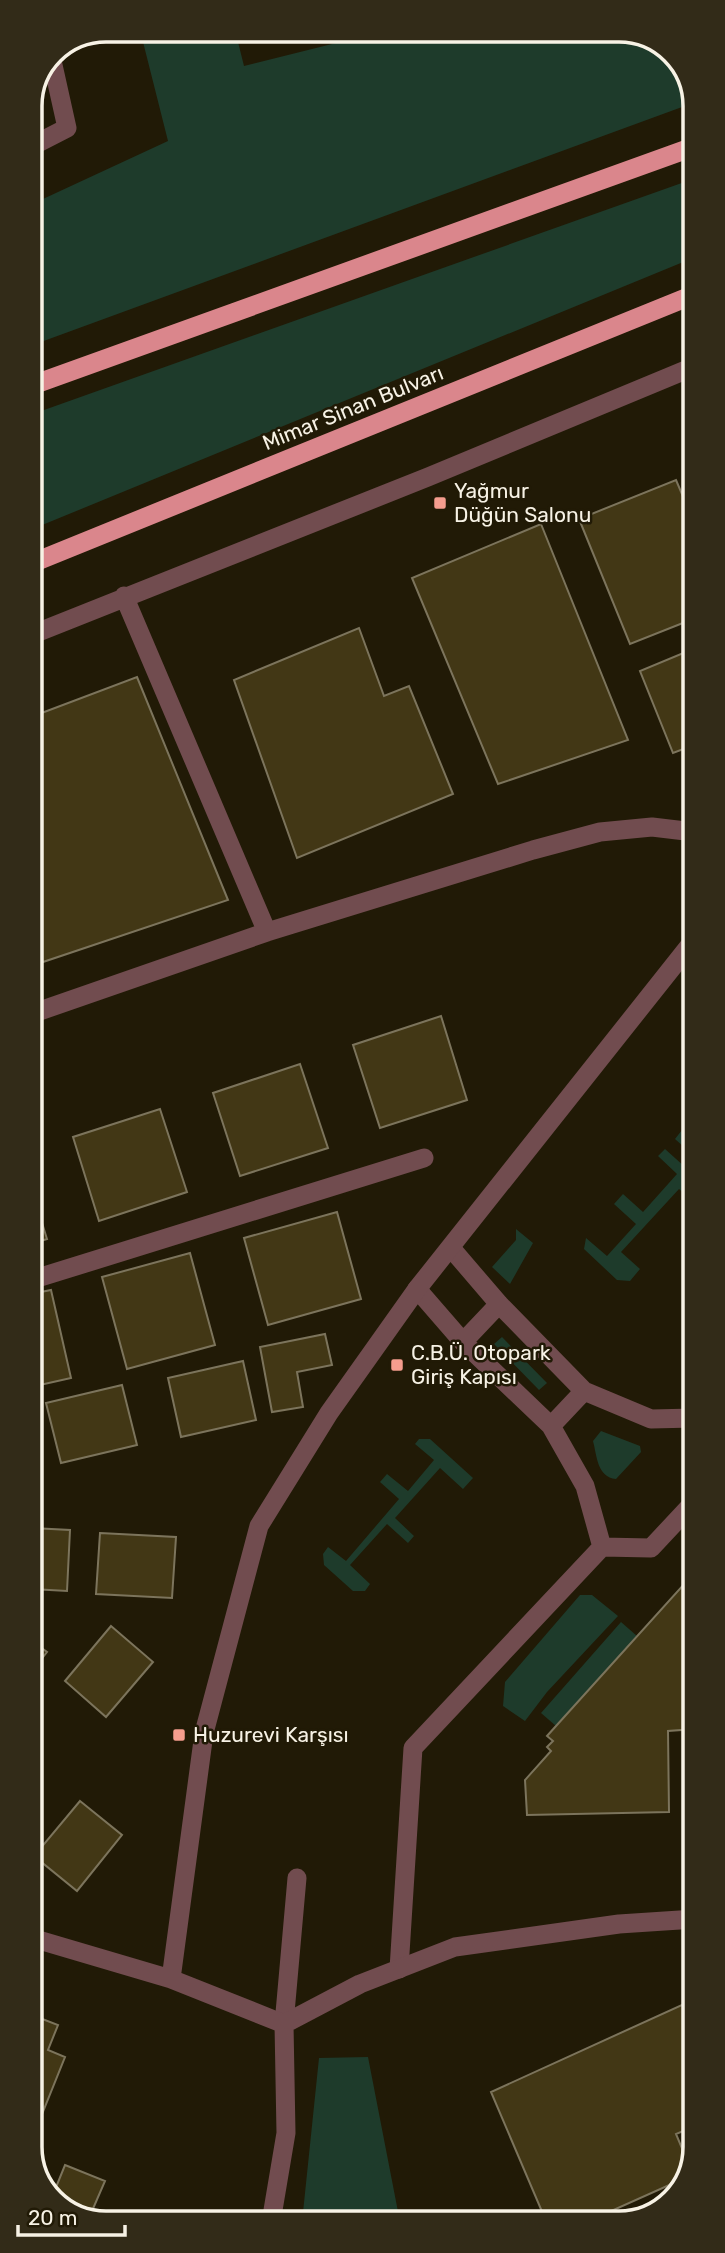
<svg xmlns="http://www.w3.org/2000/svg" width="725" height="2253" font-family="Rubik,sans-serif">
<rect width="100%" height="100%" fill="#211a06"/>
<path fill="#1e3b2b" d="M140 30H235L244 66 388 30H624L669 48 693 87V103L30 346V205L168 141Z
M693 179V258L30 530V415Z
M682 1130 694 1141V1156L675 1139Z
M665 1149 685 1167 694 1157V1172L683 1184 694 1194V1201L679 1189 621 1252 640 1269 630 1281 617 1280 584 1249 586 1238 607 1256 636 1224 614 1204 623 1194 643 1212 677 1174 658 1156Z
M516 1229 533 1243 510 1284 492 1267 516 1240Z
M502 1337 547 1383 539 1390 494 1344Z
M601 1431 640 1446 641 1452 616 1479C597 1477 597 1456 593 1441Z
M419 1439H430L473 1478 463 1489 440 1468 395 1518 414 1536 408 1543 387 1524 350 1565 370 1584 365 1591H353L324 1565 323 1554 328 1547 346 1561 399 1499 380 1482 387 1474 408 1491 434 1460 415 1444Z
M580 1595H592L618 1616 547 1692 525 1721 503 1706 505 1682Z
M621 1622 637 1636 556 1726 541 1713Z
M368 2057 400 2222H302L319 2058Z"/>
<path fill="#423715" stroke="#7c745c" stroke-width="2" d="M676 480 693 520V619L630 644 579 519Z
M541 524 628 740 498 784 412 578Z
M359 628 384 696 409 686 453 794 297 858 234 680Z
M693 649 694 745 673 753 640 671Z
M137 677 228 900 31 966V717Z
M441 1016 467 1100 380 1128 353 1045Z
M300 1064 328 1148 240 1176 213 1093Z
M160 1109 187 1192 99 1221 73 1137Z
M31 1187 47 1239 31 1244Z
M337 1212 361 1299 268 1325 244 1238Z
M190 1253 215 1345 127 1369 102 1277Z
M51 1290 71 1378 31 1387V1294Z
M325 1334 332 1365 297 1372 303 1407 272 1412 260 1347Z
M243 1361 256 1420 181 1437 168 1378Z
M122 1385 137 1445 61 1463 46 1403Z
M32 1528 70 1530 67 1591 32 1589Z
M100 1533 176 1537 172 1598 96 1594Z
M695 1572V1729L668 1731 669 1812 527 1815 525 1780 551 1751 547 1747 553 1741 547 1736Z
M111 1626 153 1662 106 1717 65 1681Z
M32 1641 47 1652 32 1671Z
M80 1801 122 1835 77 1891 34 1856Z
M695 1999V2126L676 2134 689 2165 685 2178 589 2221H546L491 2092Z
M32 2015 58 2025 48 2050 65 2057 36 2129 32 2128Z
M65 2165 105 2181 89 2218 56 2205 52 2197Z"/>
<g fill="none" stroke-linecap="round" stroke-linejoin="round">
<path stroke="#714c4f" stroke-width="19" d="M451 1248 499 1304 584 1391 651 1419 694 1418
M417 1289 463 1342 551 1426 585 1486 602 1547 651 1548 694 1502
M463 1342 499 1304
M551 1426 584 1391
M399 1969 413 1748 602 1547
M284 2024 297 1878"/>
<path stroke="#714c4f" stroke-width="19" d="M30 147 67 128 51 56
M124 596 267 932
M31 635 428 477 693 367
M31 1014 267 932 533 850 600 832 652 827 694 832
M31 1280 424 1158
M32 1938 171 1979 284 2024 360 1984 455 1947 619 1924 695 1919
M171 1979 204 1733 259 1526 329 1413 417 1289 694 940
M271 2222 286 2133 284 2024"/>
<path stroke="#da868c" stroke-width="19" d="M30 386 693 147
M30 564 693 295"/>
</g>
<g fill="#f59d8e" stroke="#211a06" stroke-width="2.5">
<rect x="433" y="496" width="14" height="14" rx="3.5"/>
<rect x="390" y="1358" width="14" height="14" rx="3.5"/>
<rect x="172" y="1728" width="14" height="14" rx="3.5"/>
</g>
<g text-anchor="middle" stroke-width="5" stroke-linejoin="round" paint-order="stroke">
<g font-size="21" fill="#f7f2e5" stroke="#211a06">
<text transform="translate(353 408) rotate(-22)" y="7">Mimar Sinan Bulvarı</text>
</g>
<g font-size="21" fill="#f7f2e5" stroke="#211a06" text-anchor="start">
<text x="454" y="498">Yağmur<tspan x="454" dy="24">Düğün Salonu</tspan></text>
<text x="411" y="1360">C.B.Ü. Otopark<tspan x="411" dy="24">Giriş Kapısı</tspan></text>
<text x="193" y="1742">Huzurevi Karşısı</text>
</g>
</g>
<path d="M0 0H725V2253H0ZM106 42H619A64 64 0 0 1 683 106V2147A64 64 0 0 1 619 2211H106A64 64 0 0 1 42 2147V106A64 64 0 0 1 106 42Z" fill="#322b18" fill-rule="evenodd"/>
<path fill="none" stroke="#f7f2e5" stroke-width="3.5" d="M106 42H619A64 64 0 0 1 683 106V2147A64 64 0 0 1 619 2211H106A64 64 0 0 1 42 2147V106A64 64 0 0 1 106 42Z"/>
<path d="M18 2225v10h107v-10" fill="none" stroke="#f7f2e5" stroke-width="3.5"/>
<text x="28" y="2225" font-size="21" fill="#f7f2e5" stroke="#211a06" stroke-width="5" paint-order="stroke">20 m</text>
</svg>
